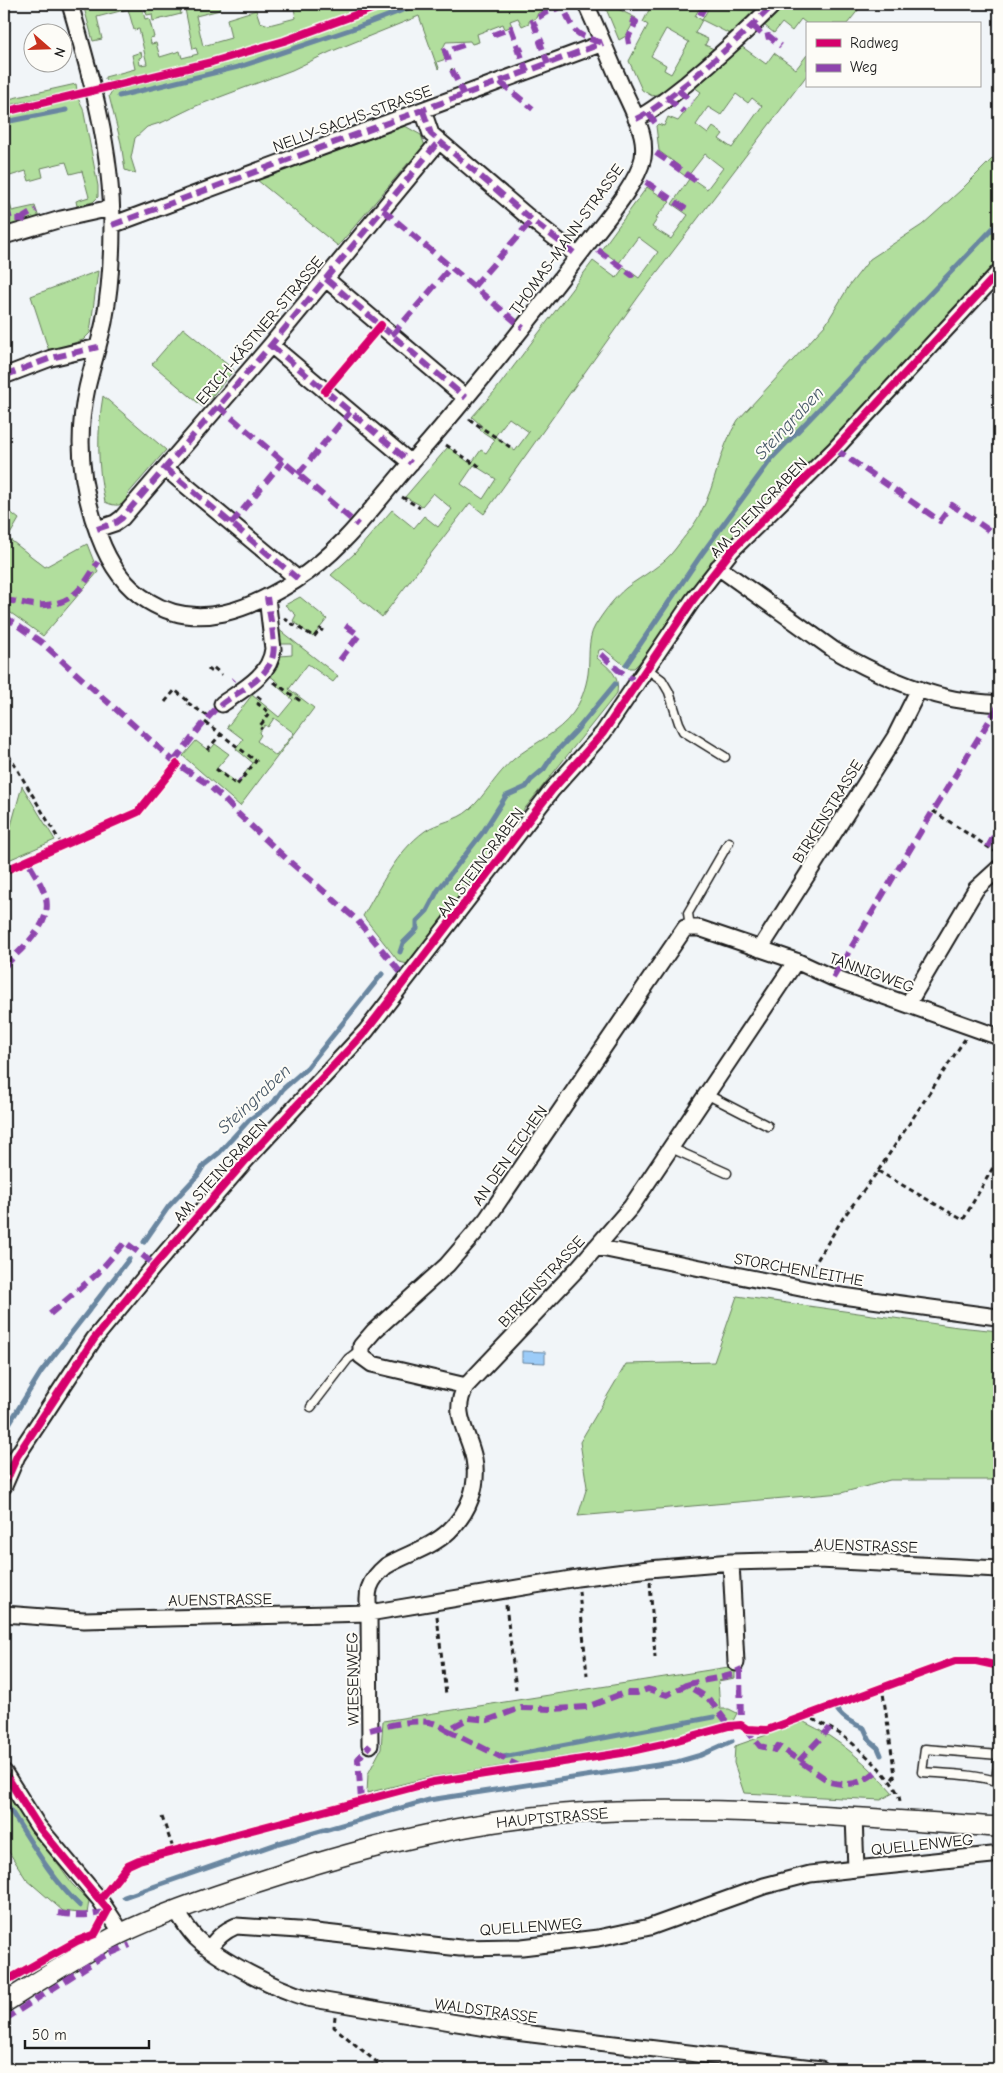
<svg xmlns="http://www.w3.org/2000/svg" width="1003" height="2073" font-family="'Comic Neue',sans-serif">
<rect width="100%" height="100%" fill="#f1f5f8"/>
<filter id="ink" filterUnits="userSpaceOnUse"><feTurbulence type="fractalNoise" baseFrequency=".02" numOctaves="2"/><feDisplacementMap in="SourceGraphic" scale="10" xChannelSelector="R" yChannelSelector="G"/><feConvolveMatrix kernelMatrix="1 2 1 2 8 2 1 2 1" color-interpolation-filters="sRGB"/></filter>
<g filter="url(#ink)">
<path fill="#b1de9d" stroke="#667d5c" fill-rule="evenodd" d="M83 4H141L145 19 149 18 154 37 150 38 151 44 156 43 160 57 180 51 182 58 198 54 196 48 193 49 184 4H218L220 10 196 16 203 46 231 38 227 19 256 10 260 22 269 25 296 18 293 4H374C288 36 201 66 110 82L105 79V77L135 69 132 55 141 52 142 57 139 58 140 65 147 64 139 29 134 30 128 9 97 17 102 39 93 41Z
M143 4H179L181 14 153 21 152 14 147 15Z
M396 4H553L543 7 544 10 538 13 536 18 529 21V23L522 26 518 18 510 21 512 26 505 29 503 24 477 34 479 42 472 44 470 41 446 42 442 50 446 59 437 62 439 68 438 69 419 16 330 52 292 70 196 106 163 122 147 127 135 138 131 158 136 174 125 170 121 143 109 96 112 91 192 72 249 56 298 40Z
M604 4H618L616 8 636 18 626 36 619 40Z
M652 4H702L695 16 702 20 711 4H763L732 35 702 20 695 33 708 39 705 45 716 50 665 91 652 96 642 90 629 61 648 25 643 22ZM666 29 689 42 671 74 664 70 666 65 651 56Z
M784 4H863L847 24H807L801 19 792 31 782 23 774 33 764 25Z
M741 46 766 64 774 53 796 69 807 55V75L639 296 484 514 470 503 382 617 331 575 355 553 392 510 414 528 424 516 438 527 452 509 433 493 422 506 405 497 448 447 471 464 481 450 486 453 495 440 480 430 482 426 472 417 495 391 593 261 616 278 624 267 639 278 658 252 638 237 619 263 601 250 647 187 670 202 656 217 658 218 652 227 671 239 688 215 672 204 689 179 677 170 679 166 659 151 656 126 658 124 664 126 668 117 678 121 701 92 694 87ZM736 94 748 103 752 98 762 106 732 148 719 139 723 134 713 127 708 134 696 125 708 107 721 115ZM705 154 723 168 707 189 688 176ZM509 418 529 432 515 451 495 436ZM474 465 496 479 483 499 461 484Z
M76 84 77 90 4 106V100Z
M76 99 79 100 83 108 98 186V197L93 202 77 206 76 201 89 197 82 171 70 174 66 162 41 168 43 177 29 181 26 171 7 177 8 182 4 183 12 211 35 206 39 218 6 227 4 215V119L9 115Z
M405 126 421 135 425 146 414 166 409 162 338 246 257 180Z
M999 152V260L874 398 714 560 639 663 634 668H628L604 649 599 650 597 658C610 669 620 675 617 693L522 812 413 961 408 964 399 962 363 916C381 886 396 852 425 831 438 822 457 821 469 810 486 795 496 774 514 759 533 743 558 734 573 713 581 702 586 687 588 674 590 659 587 639 595 626 603 613 614 598 626 588 643 575 663 566 676 548 684 537 694 526 700 514 717 483 718 451 738 420L826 324 849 286 870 259 922 225 961 190Z
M98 271 90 333 83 340 49 351 31 296Z
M183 328 234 370 203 407 152 364Z
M103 396 166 450 127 495 131 499C123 506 115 507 105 502 97 466 97 431 103 396Z
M4 507 19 519 8 538 45 567 87 544 98 572 43 636 4 608Z
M300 597 327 619 313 637 293 621 296 615 285 605Z
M278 629 338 676 333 682 308 664 289 689 314 708 240 806 183 756 196 741 209 751 215 744 229 754 217 768 237 783 253 763 236 749 243 739 227 727 252 695 279 717 293 700 277 686 279 683 269 675 280 656 292 655V644H280ZM274 718 294 733 276 756 257 741 261 735 259 733 265 725 268 727Z
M22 786 55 840 4 862V851Z
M737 1296 958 1327 999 1331V1480H890L841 1493 578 1516 587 1487 580 1442 626 1364 714 1362Z
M735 1666V1678L718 1681 720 1709H729L737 1713 732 1723 641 1745 430 1777 367 1793 368 1774 381 1749 383 1721Z
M804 1722C838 1738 869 1765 893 1793L881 1800 744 1793 734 1763 735 1746Z
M4 1790 72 1884 89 1901 87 1914 63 1911 26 1879 4 1844Z"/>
<path fill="#9cccf8" stroke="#6986a0" d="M522 1351 545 1352V1363L522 1362Z"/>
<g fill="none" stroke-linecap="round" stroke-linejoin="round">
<path stroke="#6986a0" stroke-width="5" d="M119 96 242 66 358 27 419 4
M10 121 66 110
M626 665 701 555 772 458 999 222
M400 952 403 943 417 929V921L427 911 438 890 483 832 506 796 526 787 531 780 544 769 554 754 576 731 615 684
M144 1242 169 1206 198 1175 204 1165 219 1153 249 1120 274 1102 283 1089 307 1068 382 974
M4 1432 41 1372 129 1259
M834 1704C840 1717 851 1723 864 1728L870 1741 878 1748 881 1755
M503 1757 714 1717
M4 1800C26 1834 51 1879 80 1906
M124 1897 279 1843 429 1800 677 1762 701 1755 732 1741"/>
<g stroke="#1c1c1c" stroke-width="11">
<path id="service" d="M646 668 662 680 669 692 679 723 683 731 725 757
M690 927 688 913 729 842
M706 1094 768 1126
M671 1148 727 1173
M311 1407 348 1359 360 1350
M996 1781 999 1755 925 1749 922 1772C948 1774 974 1774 999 1782"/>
</g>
<g stroke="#1c1c1c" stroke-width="19">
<path id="minor" d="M70 4C91 76 112 150 112 225 112 258 110 291 104 322 99 345 92 366 87 388 76 438 81 489 99 536 109 563 123 586 148 601 198 632 250 609 295 581 338 554 369 512 401 474 466 400 527 324 586 246 603 223 637 185 643 158 644 150 644 143 642 135 638 119 629 102 622 87 610 59 598 31 586 4
M423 111 431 134 527 216 578 256
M636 119C655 110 670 96 686 84 717 58 746 32 774 4
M112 225 603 43
M4 236 61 219 111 208
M326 279 466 398
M271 345 411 463
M4 376 51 358 98 347
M165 468 298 579
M97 529 115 523 122 518 271 345 439 141
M718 567 834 650C869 670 909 689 949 698 965 702 983 702 999 704
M222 704C242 690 270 676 273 649L267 597
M760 949 895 737 919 689
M908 1004 976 889 999 868
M596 1247 835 1295 997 1317
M466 1386 372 1364 361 1356V1346L374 1331 447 1265 486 1220 685 928H699L796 961 833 978 999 1037
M4 1486 17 1456 94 1339 155 1265 246 1160 366 1031 552 790 603 733 693 600 732 550 835 449 999 272
M731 1562 736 1663
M4 1614 84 1620 369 1613 577 1578 649 1569 731 1562 819 1560 999 1569
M370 1745 369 1613C366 1592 368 1581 386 1566 406 1554 431 1548 449 1531 469 1512 479 1486 474 1459 469 1432 450 1414 466 1386L579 1267 631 1207 796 961
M4 1772 38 1826 100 1900 122 1933
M856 1869 992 1855
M176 1910C182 1920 188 1930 196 1938 219 1960 276 1989 307 1998L499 2030 821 2069
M209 1949C217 1938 224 1931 236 1926L298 1930 460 1948 522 1947 598 1938 650 1927 764 1886 810 1874 856 1869 854 1817"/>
</g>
<g stroke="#1c1c1c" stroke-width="22">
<path id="tertiary" d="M4 2003C42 1979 80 1954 120 1934 165 1912 213 1896 261 1881 376 1843 494 1814 616 1811 744 1807 872 1819 999 1827"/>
</g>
<path stroke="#1c1c1c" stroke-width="3" stroke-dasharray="5 4" stroke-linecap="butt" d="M451 69 452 70
M469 419 510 447
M446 445 473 463 474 462 480 467 479 468
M402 497 420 508
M284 618C294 626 304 630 314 637L320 629 323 631
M208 669 210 671 213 667 222 675
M274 682 299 700 300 698
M257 696 261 699 258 704 270 713 259 727 262 729
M165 702 175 690 189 702
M188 703 209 717
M205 722 252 758 250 760
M4 747 62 845
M207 750 221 734
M216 769 237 785 256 761 252 758
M933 811 999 854
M878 1171 963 1220 999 1157
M808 1275 843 1218 878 1171 965 1039
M650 1582 655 1657
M579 1591 587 1675
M506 1605 516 1689
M437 1616 446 1695
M882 1686 895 1775 890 1782
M805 1715C818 1722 831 1728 843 1736 858 1747 902 1785 900 1804
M162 1817 174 1851
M335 2016 334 2027 385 2069"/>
<use href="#service" stroke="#fdfcf7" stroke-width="8"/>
<use href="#minor" stroke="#fdfcf7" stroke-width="15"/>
<use href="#tertiary" stroke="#fdfcf7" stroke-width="19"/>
<path stroke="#8e44ad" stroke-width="6" stroke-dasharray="12 6" stroke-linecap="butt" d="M700 15 706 4
M752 25 765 37 769 36 781 46
M537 32 533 21 545 13 563 6C575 34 573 34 603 43
M496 36 495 34 511 28 519 50 523 48
M544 40 540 42 548 64
M629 44 628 38 636 22 630 19 632 16
M515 51 519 50 527 72
M448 61 445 51 469 43
M452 70 464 95
M500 82 533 109
M678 90 692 102
M667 98 684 112
M423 111 431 134 527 216 578 256
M648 113 657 125
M636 119C655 110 670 96 686 84 717 58 746 32 774 4
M656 153 696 181
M646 182 687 210 685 213
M6 207 10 219H23
M383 210 523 328
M22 222 24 217 36 210
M112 225 603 43
M598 250 632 275 633 274
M326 279 466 398
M474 286 532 220
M392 335 451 267
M271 345 411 463
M4 376 51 358 98 347
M218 406 358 525
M835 449 940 521 952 505 999 537
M165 468 298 579
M298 474 350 412
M231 524 283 461
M97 529 115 523 122 518 271 345 439 141
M4 601C15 600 24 604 35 605 71 607 82 589 98 562
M4 616 41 642 177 764 206 783 224 799 235 811 289 861 357 920 407 980
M601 654 618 670 637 682
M340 660 359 635 342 623
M233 680 234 679
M174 761C187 745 199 728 212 713 230 693 267 683 273 655 276 640 269 613 267 597
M240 779 241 780
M988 847 999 827
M998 868 999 869
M4 967C22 947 57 922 44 892 40 881 32 870 27 860
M833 978 933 811 999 705
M50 1314 98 1273 125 1242 155 1265
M686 1685C704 1679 722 1679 740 1672
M745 1728 760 1746 776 1750 778 1746 830 1782C851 1787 864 1783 879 1769
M370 1730C386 1726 417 1718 433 1723 437 1724 442 1727 447 1730
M799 1761 830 1728
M521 1767 447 1730 469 1718 488 1720 521 1708 555 1709 587 1707 624 1693H637L648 1689 667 1695 686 1685 708 1698 726 1721 741 1725 740 1672 736 1663
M361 1800 358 1759 370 1745
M58 1913C77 1916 91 1917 108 1910
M4 2020 100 1958 130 1945"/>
<g stroke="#fdfcf7" stroke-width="11">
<path id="cycleway" d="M4 112 212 62 284 41 385 4
M325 391 381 325
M4 871 138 812 177 764
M4 1486 17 1456 94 1339 155 1265 246 1160 366 1031 552 790 603 733 693 600 732 550 835 449 999 272
M4 1772 38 1826 108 1910 95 1934 77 1941 4 1982
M100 1900 128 1865 139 1860 433 1782 622 1753 663 1744 729 1726 741 1725 747 1729 767 1730 955 1661H976L999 1666"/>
</g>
<use href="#cycleway" stroke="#d6006c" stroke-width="8"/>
</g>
</g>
<g text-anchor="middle" stroke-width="4" stroke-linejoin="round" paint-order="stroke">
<g font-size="16" fill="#1c1c1c" stroke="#fdfcf7">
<text transform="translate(352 118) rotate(-20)" y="6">NELLY-SACHS-STRASSE</text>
<text transform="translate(566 239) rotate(-54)" y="6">THOMAS-MANN-STRASSE</text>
<text transform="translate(259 330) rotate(-50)" y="6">ERICH-KÄSTNER-STRASSE</text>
<text transform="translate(758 507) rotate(-46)" y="6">AM STEINGRABEN</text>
<text transform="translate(827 811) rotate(-58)" y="6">BIRKENSTRASSE</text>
<text transform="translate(480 862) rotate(-53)" y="6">AM STEINGRABEN</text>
<text transform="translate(872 972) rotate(20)" y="6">TANNIGWEG</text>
<text transform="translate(509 1155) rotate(-55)" y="6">AN DEN EICHEN</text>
<text transform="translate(220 1170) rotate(-48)" y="6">AM STEINGRABEN</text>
<text transform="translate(799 1269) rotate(10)" y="6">STORCHENLEITHE</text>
<text transform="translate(541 1281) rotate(-47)" y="6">BIRKENSTRASSE</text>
<text transform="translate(866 1545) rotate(2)" y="6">AUENSTRASSE</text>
<text transform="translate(220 1599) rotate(-1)" y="6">AUENSTRASSE</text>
<text transform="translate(352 1679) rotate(-91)" y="6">WIESENWEG</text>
<text transform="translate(552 1817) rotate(-5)" y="6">HAUPTSTRASSE</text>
<text transform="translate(922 1844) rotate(-6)" y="6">QUELLENWEG</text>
<text transform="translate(531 1926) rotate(-4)" y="6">QUELLENWEG</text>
<text transform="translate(486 2010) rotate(8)" y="6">WALDSTRASSE</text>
</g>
<g font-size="18" font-style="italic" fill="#495a69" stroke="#fdfcf7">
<text transform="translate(789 423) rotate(-47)" y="6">Steingraben</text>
<text transform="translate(254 1099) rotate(-43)" y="6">Steingraben</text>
</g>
</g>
<rect width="1003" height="2073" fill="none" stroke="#fdfcf7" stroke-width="20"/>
<rect x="10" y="10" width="983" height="2053" fill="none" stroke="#1c1c1c" stroke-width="2" filter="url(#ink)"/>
<rect x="806" y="22" width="175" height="65" fill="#fdfcf7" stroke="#a3a29f"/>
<rect x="816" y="39" width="25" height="8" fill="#d6006c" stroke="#a3a29f"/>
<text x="850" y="48" font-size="15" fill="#1c1c1c">Radweg</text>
<rect x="816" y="64" width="25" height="8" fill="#8e44ad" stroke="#a3a29f"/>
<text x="850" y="72" font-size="15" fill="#1c1c1c">Weg</text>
<g transform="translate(48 48) rotate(110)"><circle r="24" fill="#fdfcf7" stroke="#a3a29f"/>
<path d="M0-4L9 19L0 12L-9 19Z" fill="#c8321e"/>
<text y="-8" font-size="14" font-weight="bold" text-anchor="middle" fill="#1c1c1c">N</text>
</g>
<path d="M25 2040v8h124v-8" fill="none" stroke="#1c1c1c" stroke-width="2.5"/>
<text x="32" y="2040" font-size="15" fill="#1c1c1c" stroke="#fdfcf7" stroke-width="4" paint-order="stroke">50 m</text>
</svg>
